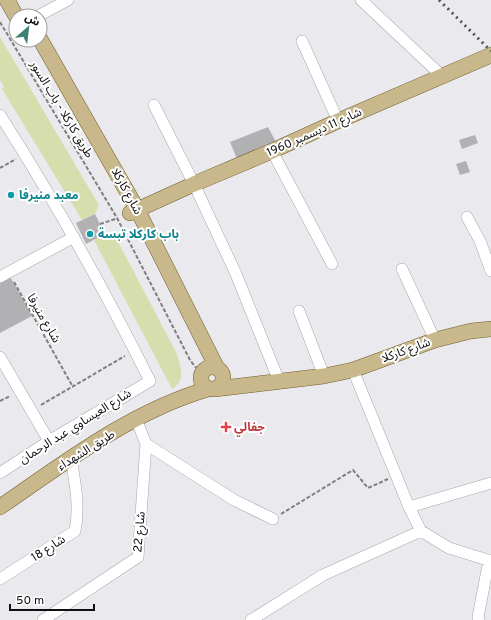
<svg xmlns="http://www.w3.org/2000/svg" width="491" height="620" font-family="Overpass,'Noto Sans Arabic',sans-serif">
<rect width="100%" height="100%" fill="#eaeaee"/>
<path fill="#d6dead" d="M0 37 99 205 95 214 82 220 2 89 4 87 0 80Z
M105 234H114L177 354C181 369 186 379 172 389L94 240Z"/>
<path fill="#b1b1b4" d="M268 127 276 142 237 159 230 142Z
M475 135 478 143 462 149 459 140Z
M466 161 470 172 460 175 456 164Z
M95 214 105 234 86 244 76 223Z
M8 273 32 316 0 333V277Z"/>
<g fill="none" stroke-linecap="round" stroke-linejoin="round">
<g stroke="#a7a7ab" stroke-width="12">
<path id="minor" d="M361 0 442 76
M38 16 68 0
M302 41 338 121
M154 105 194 184 236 274 279 381
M0 115C55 201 104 289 150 381L49 441 0 473
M272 151 332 264
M467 217 480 241 491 271
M402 269 435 340
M0 277 74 237
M299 311 324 376
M0 357 49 441
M353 370 409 507 421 531 449 548 491 561
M146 444 234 500 273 519
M409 507 491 483
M0 579 75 531C80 506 75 483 71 458
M43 620 138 557 146 444 136 419
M251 620 323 575 421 531
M479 620 478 617 489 560"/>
</g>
<g stroke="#705e2d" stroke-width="16">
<path id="major" d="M7 0 16 16
M40 39 137 209 217 368
M130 213 194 184 272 151 338 121 491 55
M201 378a11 11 0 1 1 22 0a11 11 0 1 1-22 0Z
M215 389 324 376 353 370 435 340 471 331 491 329
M0 507C64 463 132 411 208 389"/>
</g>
<path stroke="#7f7f82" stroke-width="2" stroke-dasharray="4 2" stroke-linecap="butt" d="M0 22 117 218 190 360 201 374
M0 168 16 159
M100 224 118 218
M14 282 73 387
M0 401 10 396
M41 405 125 356
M281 514 353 470 368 488 388 479"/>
<use href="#minor" stroke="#fff" stroke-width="11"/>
<use href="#major" stroke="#c8b88b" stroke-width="15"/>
<path stroke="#515153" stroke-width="3" stroke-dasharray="2 4" stroke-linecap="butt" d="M439 0 491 51"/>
</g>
<g fill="#0f9aa8" stroke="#fff" stroke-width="1.5">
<circle cx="11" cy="195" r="4"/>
<circle cx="90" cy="234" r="4"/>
</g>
<path fill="#e0444e" stroke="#fff" stroke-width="1.5" d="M224 421h4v4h4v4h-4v4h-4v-4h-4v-4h4z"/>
<g text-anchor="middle" stroke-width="4" stroke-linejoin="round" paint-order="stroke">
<g font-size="12" fill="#0f0f10" stroke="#fff">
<text transform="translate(62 109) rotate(59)" y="4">طريق كاركلا - باب السور</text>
<text transform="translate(314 132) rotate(-24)" y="4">شارع 11 ديسمبر 1960</text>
<text transform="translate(127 191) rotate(61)" y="4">شارع كاركلا</text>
<text transform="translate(44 318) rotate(60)" y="4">شارع منيرفا</text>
<text transform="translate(406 350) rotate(-20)" y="4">شارع كاركلا</text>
<text transform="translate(75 426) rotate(-32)" y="4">شارع العيساوي عبد الرحمان</text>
<text transform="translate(86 450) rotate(-32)" y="4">طريق الشهداء</text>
<text transform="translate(139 532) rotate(-85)" y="4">شارع 22</text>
<text transform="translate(48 548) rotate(-33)" y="4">شارع 18</text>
</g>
<g font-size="12" font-weight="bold" fill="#0d838f" stroke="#fff" text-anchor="start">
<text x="19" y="199">معبد منيرفا</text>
<text x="98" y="238">باب كاركلا تبسة</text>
</g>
<g font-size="12" font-weight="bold" fill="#be3a42" stroke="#fff" text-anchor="start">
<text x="234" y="431">جفالي</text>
</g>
</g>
<g transform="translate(28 28) rotate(28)"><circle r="19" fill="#ffffff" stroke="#9f9f9f"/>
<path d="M0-3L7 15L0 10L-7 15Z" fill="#3e8276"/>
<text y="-6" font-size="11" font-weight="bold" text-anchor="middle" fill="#0f0f10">ش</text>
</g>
<path d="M10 604v6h84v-6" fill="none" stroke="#0f0f10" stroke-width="2"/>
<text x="16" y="604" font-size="12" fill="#0f0f10" stroke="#ffffff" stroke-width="3" paint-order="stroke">50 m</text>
</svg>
